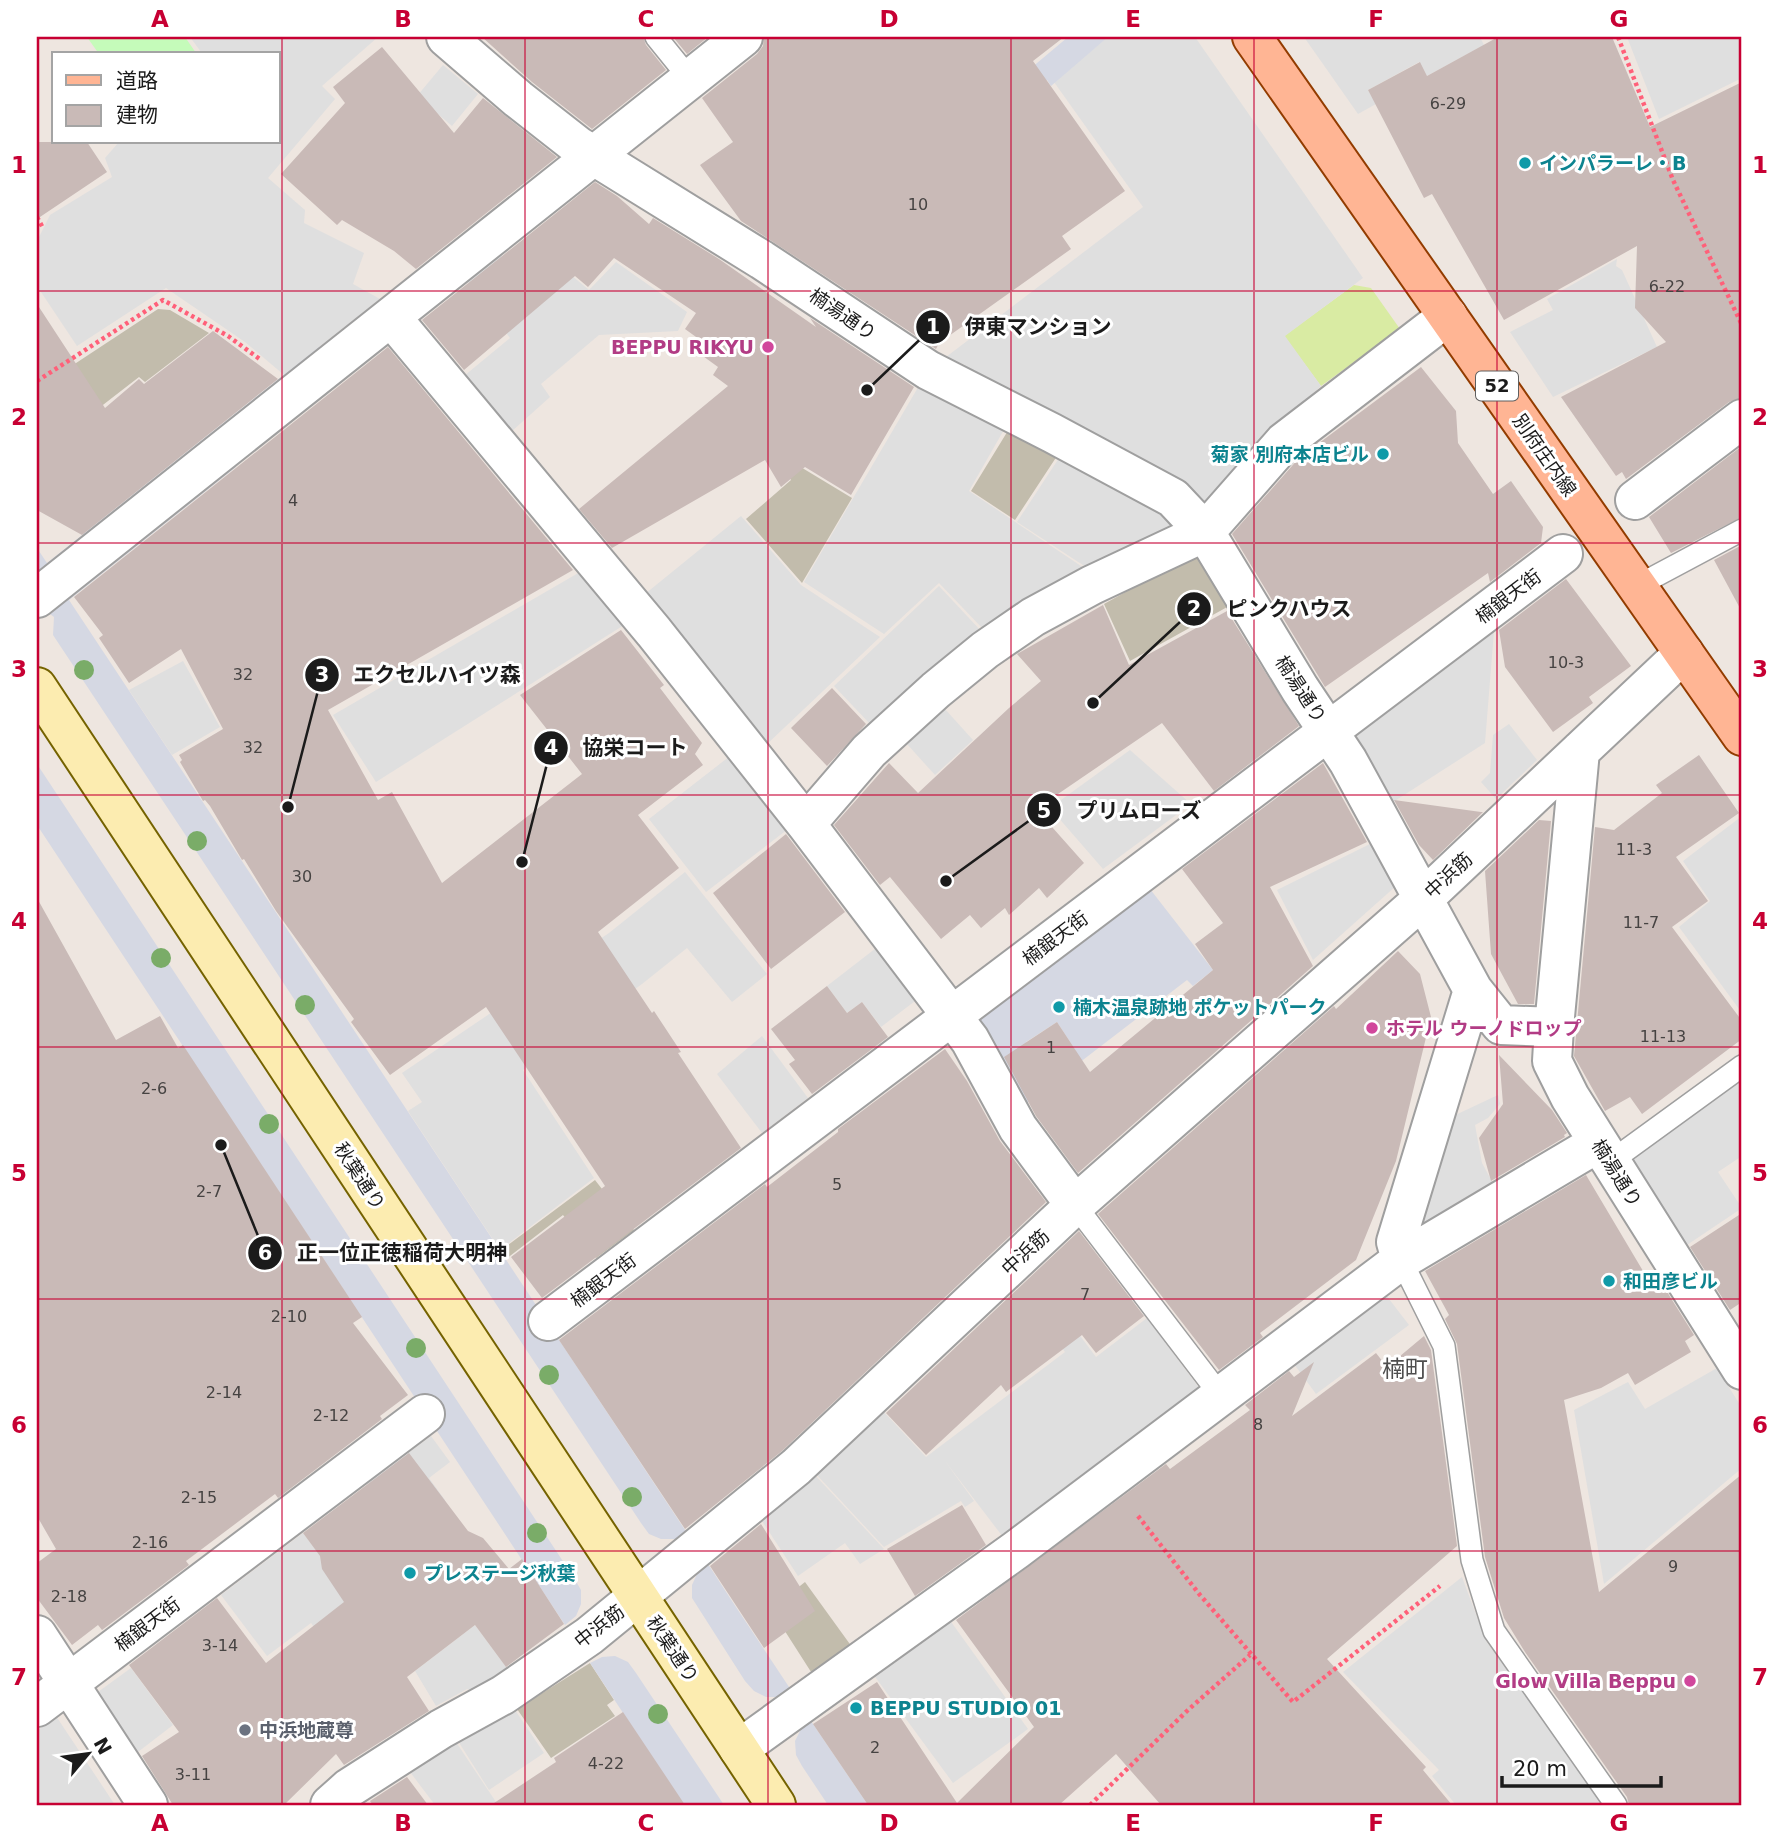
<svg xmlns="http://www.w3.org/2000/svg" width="1779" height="1842" font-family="'DejaVu Sans','Noto Sans JP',sans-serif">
<rect width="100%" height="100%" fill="#eee6e0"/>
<path fill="#c2bcac" d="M158 309 170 310 209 333 145 382 139 377 99 408 67 369Z
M1009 429 1059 453 1015 520 971 491Z
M799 466 852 498 802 583 746 519 791 480 788 475Z
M1198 552 1229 606 1130 661 1104 604Z
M595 1180 634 1230 596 1258 563 1215 506 1259 500 1251Z
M805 1582 852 1647 813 1675 774 1614 786 1597Z
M590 1663 614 1700 607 1705 615 1716 551 1758 517 1709Z"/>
<path fill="#d9eba3" d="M1354 285 1371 288 1400 329 1321 386 1284 336Z"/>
<path fill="#c5fbba" d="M87 37H185L196 53 99 54Z"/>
<path fill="#dfdfdf" d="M190 37H378L322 86 335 99 268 178 305 210 304 223 364 253 353 284 380 299 284 375 245 342 166 288 77 346 37 286V241L50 215 112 177 105 158 119 142H278V54H199L201 52Z
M1108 37H1195L1363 278 1285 336 1321 386 1265 439 1205 509 962 371 965 365 946 357 1143 207 1054 82Z
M1304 37H1480L1484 45 1427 76 1419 62 1368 90 1376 104 1358 114Z
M1627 37H1737L1742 46V78L1659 119Z
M443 65 478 94 452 126 417 96Z
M501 255 543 293 565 270 589 290 616 262 687 312 678 331 599 335 541 384 550 397 511 432 464 376 510 338 468 282Z
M1617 259 1616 266 1622 270 1657 347 1553 397 1510 332 1553 310 1547 299Z
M920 384 1005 428 969 491 1087 570 984 630 939 583 884 634 804 582Z
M1061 455 1121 488 1178 524 1089 569 1017 522Z
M741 516 801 585 880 637 765 746 645 594Z
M580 572 624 625 376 782 333 715Z
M939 586 983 633 871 725 834 686Z
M1494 631 1485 743 1390 804 1349 736Z
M183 661 220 727 172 755 129 690Z
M944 708 973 740 935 775 906 743Z
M1509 724 1537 760 1496 799 1481 782 1490 773 1493 735Z
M1130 750 1191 804 1103 869 1050 808Z
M730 756 788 829 706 892 649 819Z
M1742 816V1013L1679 927 1710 901 1683 861Z
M1372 843 1396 886 1313 960 1277 890Z
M685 872 767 974 732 1002 687 948 642 984 523 1070 594 1178 500 1250 408 1111 422 1102 402 1073 609 933Z
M880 945 919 998 881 1027 862 1002 847 1013 827 986Z
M762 1036 808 1098 762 1133 717 1074Z
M1736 1079 1742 1089V1156L1718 1172 1742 1208 1684 1247 1625 1158Z
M1498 1095 1500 1104 1488 1118 1475 1125 1482 1163 1496 1189 1427 1227 1416 1214 1451 1117Z
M1386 1295 1409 1325 1316 1394 1294 1364Z
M1147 1318 1200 1389 1003 1537 945 1461 974 1501 965 1507 961 1501 884 1547 815 1473 882 1410 926 1457 1065 1352 1054 1338 1072 1325 1096 1357Z
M1717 1368 1742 1408V1468L1604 1584 1574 1410 1628 1382 1645 1409Z
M431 1436 450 1462 429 1478 445 1500 333 1584 368 1630 335 1655 311 1623 267 1656 221 1595 303 1533 316 1550 381 1500 368 1483Z
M814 1474 884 1549 860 1564 845 1543 798 1576 762 1521Z
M1462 1577 1486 1641 1606 1805H1456L1432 1776 1439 1770 1343 1672Z
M949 1619 1028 1729 953 1783 873 1674Z
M475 1625 507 1668 474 1691 467 1689 436 1706 415 1671Z
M131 1668 173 1725 138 1752 98 1692Z
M515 1710 544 1753 489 1790 458 1741Z
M56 1716 115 1805H37V1731Z
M456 1742 498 1805H435L407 1768Z"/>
<path fill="#d5d8e3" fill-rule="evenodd" d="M1068 37H1108L1051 86 1047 80 1018 79Z
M319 347 322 350 37 577V548L47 563Z
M234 464 236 467 69 600 687 1533 675 1539H661L649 1534 641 1523 53 635 54 617 50 614 51 608Z
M37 764 574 1578 581 1590V1604L576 1616 565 1625 37 825Z
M1150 889 1213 970 1193 986 1187 980 1023 1106 977 1020ZM1057 1022 1076 1051 1037 1077 1026 1042Z
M708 1564 730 1598 791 1690 780 1697H766L754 1691 745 1681 692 1598V1585L698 1572Z
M615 1656 628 1662 636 1673 724 1805H684L590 1663 602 1657Z
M811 1721 813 1724 868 1805H828L802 1766 796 1755 795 1741 801 1729Z"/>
<path fill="#c9bab7" d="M482 37H643L646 45 666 70 592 129 532 82Z
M673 37H708L687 54Z
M764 37H1064L1033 61 1125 191 1062 236 1071 249 939 343 936 349 741 221 700 165 733 142 702 98 757 54 763 46Z
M1498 37H1612L1650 127 1742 82V398L1729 402 1626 479 1622 472 1616 476 1561 397 1666 342 1635 308 1637 246 1504 320 1432 194 1424 198 1368 90 1420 62 1427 76Z
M382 47 454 133 483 98 557 157 416 269 394 251 342 220 337 225 281 174 345 103 333 87Z
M37 142H87L107 172 37 219Z
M595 182 617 196 649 224 653 218 719 259 816 327 810 318 914 387 851 495 805 467 781 487 765 460 612 548 579 509 728 386 713 375 718 367 696 351 703 342 685 329 696 313 614 258 588 287 575 276 464 370 422 320Z
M37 304 105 408 139 379 144 384 213 331 278 379 82 535 37 510Z
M388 347 573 570 328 710 378 800 392 792 442 883 582 774 520 695 621 630 664 685 660 688 702 743 695 754 703 765 638 815 679 868 598 932 652 1013 654 1011 681 1052 678 1053 741 1148 542 1298 511 1257 605 1186 486 1007 390 1075 351 1022 354 1019 276 911 244 859 242 860 210 806 205 800 203 801 180 762 182 760 179 755 223 729 181 649 129 683 99 638 103 635 74 597Z
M1421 367 1456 411 1458 443 1493 494 1511 481 1543 527 1541 543 1490 582 1488 573 1325 687 1232 534 1299 458Z
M1742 446V517L1671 553 1649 517Z
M1742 545V612L1714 560Z
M1566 579 1631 666 1589 697 1593 703 1553 732 1505 667 1499 630Z
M1103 605 1129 665 1227 611 1299 726 1214 791 1162 723 1036 809 1084 863 1047 898 1039 888 1009 915 1005 908 981 928 970 915 941 939 890 877 880 885 834 825 889 763 918 793 1009 708 1041 681 1017 654Z
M832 688 866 724 827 766 791 728Z
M1699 755 1739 813 1676 857 1708 901 1672 927 1742 1021V1039L1642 1114 1630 1097 1605 1111 1574 1056 1595 827 1614 830 1662 793 1656 785Z
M1323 763 1367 842 1270 887 1313 966 1078 1173 1036 1116 1004 1057 1057 1022 1090 1072 1213 970 1195 944 1223 923 1182 869Z
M1394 800 1481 812H1483L1433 860 1419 845Z
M1539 820 1551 821 1534 1004H1518L1491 954 1485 871Z
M786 834 845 912 771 969 713 893Z
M37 898 116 1040 160 1016 178 1048 183 1045 362 1317 353 1323 408 1395 380 1416 382 1419 278 1498 275 1494 186 1561 189 1565 102 1630 98 1625 72 1645 37 1598V1563L56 1549 37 1516Z
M1398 951 1420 974 1431 1017 1396 1161 1356 1260 1260 1333 1263 1337 1219 1370 1098 1214 1334 1006 1336 1009Z
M827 986 847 1013 862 1002 888 1037 812 1094 789 1064 795 1060 771 1029Z
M945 1049 967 1081 1000 1141 1046 1202 782 1451 685 1529 559 1340 765 1184 767 1187 838 1132V1129Z
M1499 1055 1552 1110 1567 1133 1564 1135 1565 1137 1491 1181 1479 1138 1503 1104Z
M1586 1175 1646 1276 1654 1271 1694 1335 1685 1341 1691 1352 1635 1385 1628 1373 1601 1388 1564 1400 1599 1592 1742 1474V1805H1629L1627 1797 1525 1652 1504 1618 1485 1557 1457 1344 1445 1319 1449 1315 1425 1271Z
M1742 1213V1302L1730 1310 1690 1247Z
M1079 1231 1144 1316 1096 1353 1082 1335 1006 1392 1001 1385 926 1455 886 1413Z
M1424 1336 1431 1350 1457 1546 1327 1659 1426 1767 1423 1770 1452 1805H1161L1116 1754 1059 1805H868L813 1724 877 1682 957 1803 1034 1727 956 1620 1166 1464 1170 1469 1250 1410 1245 1405 1289 1371 1294 1377 1314 1362 1292 1416 1376 1353 1387 1367Z
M409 1453 468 1531 483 1538 509 1569 522 1559 564 1624 506 1667 475 1625 407 1677 429 1711 344 1765 336 1754 284 1805H173L142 1756 179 1732 129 1665 217 1598 266 1663 344 1602 322 1569 320 1556 303 1533Z
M962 1505 986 1545 915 1596 887 1549Z
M761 1524 815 1611 764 1648 710 1566Z
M623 1712 685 1805H491L556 1762 554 1758Z
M407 1777 428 1805H373L370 1801Z"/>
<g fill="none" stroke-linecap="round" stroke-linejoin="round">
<g stroke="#9f9f9f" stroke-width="24">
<path id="lane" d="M656 37 690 79
M1637 586 1742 530
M1610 1162 1742 1066
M1075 1205 1221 1396
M1401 1260 1444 1346 1472 1560 1494 1631 1616 1805"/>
</g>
<g stroke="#9f9f9f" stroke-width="42">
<path id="street" d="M446 37 518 99 578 146 762 260 928 370 1052 433 1173 498 1205 532 1300 689 1348 761 1473 990 1501 1025 1554 1027 1552 1061 1570 1097 1742 1370
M391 317 654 632 806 824 970 1040 1018 1128 1075 1205
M1635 500 1742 419
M37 598 743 37
M806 824 869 751 936 690 985 650 1033 617 1092 585 1205 532 1284 442 1448 316
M1554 1027 1580 751
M1401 1260 1598 1143
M548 1321 1563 554
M37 1635 148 1805
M37 1707 425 1414
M739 1749 1016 1550 1401 1260 1396 1242 1473 990
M330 1805 349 1788 441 1729 503 1695 589 1636 796 1467 1075 1205 1423 899 1684 653"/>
</g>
<g stroke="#756300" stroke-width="42">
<path id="secondary" d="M37 687 776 1805"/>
</g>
<g stroke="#933c00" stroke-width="42">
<path id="primary" d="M1252 37 1742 736"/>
</g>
<path stroke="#ff6079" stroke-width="4.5" stroke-dasharray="3.5 3.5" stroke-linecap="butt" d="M1618 37 1673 180 1742 325
M37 217 43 228
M37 381 163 300 228 336 261 360
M1138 1516 1200 1595 1293 1702 1440 1586
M1090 1805 1188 1710 1250 1655"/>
<use href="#lane" stroke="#fff" stroke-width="21"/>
<use href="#street" stroke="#fff" stroke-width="38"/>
<use href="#secondary" stroke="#fcecb0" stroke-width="38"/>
<use href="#primary" stroke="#ffb594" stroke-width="38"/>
</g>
<g fill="#7aac68">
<circle cx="84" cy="670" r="10"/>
<circle cx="197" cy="841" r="10"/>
<circle cx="161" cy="958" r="10"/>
<circle cx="305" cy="1005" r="10"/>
<circle cx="269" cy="1124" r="10"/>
<circle cx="416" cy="1348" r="10"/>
<circle cx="549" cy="1375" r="10"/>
<circle cx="632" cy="1497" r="10"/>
<circle cx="537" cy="1533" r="10"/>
<circle cx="658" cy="1714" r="10"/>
</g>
<path fill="none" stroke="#c70033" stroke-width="2" stroke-opacity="0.55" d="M282 37V1805M525 37V1805M768 37V1805M1011 37V1805M1254 37V1805M1497 37V1805M37 291H1742M37 543H1742M37 795H1742M37 1047H1742M37 1299H1742M37 1551H1742"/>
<g fill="#0f9aa8" stroke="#fff" stroke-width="2.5">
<circle cx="1525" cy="163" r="7"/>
<circle cx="1383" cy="454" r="7"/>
<circle cx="1059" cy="1007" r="7"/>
<circle cx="1609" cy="1281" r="7"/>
<circle cx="410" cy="1573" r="7"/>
<circle cx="856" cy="1708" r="7"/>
</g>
<g fill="#d1479c" stroke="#fff" stroke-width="2.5">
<circle cx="768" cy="347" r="7"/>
<circle cx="1372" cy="1028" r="7"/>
<circle cx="1690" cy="1681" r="7"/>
</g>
<circle fill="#6b7280" stroke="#fff" stroke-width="2.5" cx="245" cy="1730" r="7"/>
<g text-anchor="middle" stroke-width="6" stroke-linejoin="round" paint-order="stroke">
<g font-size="16" fill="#464342">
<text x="1448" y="109">6-29</text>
<text x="918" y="210">10</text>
<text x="1667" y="292">6-22</text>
<text x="293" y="506">4</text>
<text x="1566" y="668">10-3</text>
<text x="243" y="680">32</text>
<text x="253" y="753">32</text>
<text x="1634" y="855">11-3</text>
<text x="302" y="882">30</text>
<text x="1641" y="928">11-7</text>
<text x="1663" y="1042">11-13</text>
<text x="1051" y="1053">1</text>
<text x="154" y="1094">2-6</text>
<text x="837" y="1190">5</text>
<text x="209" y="1197">2-7</text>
<text x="1085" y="1300">7</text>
<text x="289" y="1322">2-10</text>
<text x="224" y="1398">2-14</text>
<text x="331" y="1421">2-12</text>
<text x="1258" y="1430">8</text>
<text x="199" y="1503">2-15</text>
<text x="150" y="1548">2-16</text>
<text x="1673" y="1572">9</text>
<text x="69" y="1602">2-18</text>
<text x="220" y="1651">3-14</text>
<text x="875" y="1753">2</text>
<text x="606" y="1769">4-22</text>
<text x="193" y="1780">3-11</text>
</g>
<rect fill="#fff" stroke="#5f5f5f" stroke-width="2" x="1476" y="371.5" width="42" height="29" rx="5"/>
<g font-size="18" font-weight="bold" fill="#1b1b1b">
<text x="1497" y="392">52</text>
</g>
<g font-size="19" font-weight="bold" fill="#0d838f" stroke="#fff" text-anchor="start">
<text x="1539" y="170">インパラーレ・B</text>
<text x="1369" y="461" text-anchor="end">菊家 別府本店ビル</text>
<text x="1073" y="1014">楠木温泉跡地 ポケットパーク</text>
<text x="1623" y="1288">和田彦ビル</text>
<text x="424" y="1580">プレステージ秋葉</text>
<text x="870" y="1715">BEPPU STUDIO 01</text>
</g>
<g font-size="19" fill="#1b1b1b" stroke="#fff">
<text transform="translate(843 314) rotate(34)" y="7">楠湯通り</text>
<text transform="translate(1545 455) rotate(55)" y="7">別府庄内線</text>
<text transform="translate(1508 596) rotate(-37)" y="7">楠銀天街</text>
<text transform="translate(1301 689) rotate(57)" y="7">楠湯通り</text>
<text transform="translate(1448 875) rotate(-43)" y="7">中浜筋</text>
<text transform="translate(1055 938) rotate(-37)" y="7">楠銀天街</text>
<text transform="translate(1617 1173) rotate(58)" y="7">楠湯通り</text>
<text transform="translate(360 1176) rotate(57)" y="7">秋葉通り</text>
<text transform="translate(1025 1252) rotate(-43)" y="7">中浜筋</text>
<text transform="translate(603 1280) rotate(-37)" y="7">楠銀天街</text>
<text transform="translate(147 1624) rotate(-37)" y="7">楠銀天街</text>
<text transform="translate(599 1626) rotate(-38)" y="7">中浜筋</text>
<text transform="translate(673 1649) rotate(56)" y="7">秋葉通り</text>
</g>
<g font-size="19" font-weight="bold" fill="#b23c85" stroke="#fff" text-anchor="end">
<text x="754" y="354">BEPPU RIKYU</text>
<text x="1386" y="1035" text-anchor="start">ホテル ウーノドロップ</text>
<text x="1676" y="1688">Glow Villa Beppu</text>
</g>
<g font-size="19" font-weight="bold" fill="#5b616d" stroke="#fff" text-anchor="start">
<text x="259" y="1737">中浜地蔵尊</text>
</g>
<g font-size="23" fill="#4e4e4e" stroke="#fff">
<text x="1405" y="1377">楠町</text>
</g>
</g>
<path fill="none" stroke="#1b1b1b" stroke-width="2.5" d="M867 390L933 327M1093 703L1194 609M288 807L322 675M522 862L551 748M946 881L1044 810M221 1145L265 1253"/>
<g fill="#1b1b1b" stroke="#fff" stroke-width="2.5">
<circle cx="867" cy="390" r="7"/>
<circle cx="1093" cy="703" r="7"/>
<circle cx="288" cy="807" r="7"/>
<circle cx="522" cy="862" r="7"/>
<circle cx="946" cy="881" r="7"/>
<circle cx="221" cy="1145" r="7"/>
<circle cx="933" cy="327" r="18"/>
<circle cx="1194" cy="609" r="18"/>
<circle cx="322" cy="675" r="18"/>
<circle cx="551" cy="748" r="18"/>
<circle cx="1044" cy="810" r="18"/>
<circle cx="265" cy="1253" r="18"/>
</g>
<g font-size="21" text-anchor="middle" font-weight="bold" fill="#fff">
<text x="933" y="334">1</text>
<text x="1194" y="616">2</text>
<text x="322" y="682">3</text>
<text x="551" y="755">4</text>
<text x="1044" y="818">5</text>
<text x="265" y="1260">6</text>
</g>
<g font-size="21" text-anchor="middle" font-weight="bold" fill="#1b1b1b" stroke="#fff" stroke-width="6" stroke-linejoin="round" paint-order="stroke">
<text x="1038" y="334">伊東マンション</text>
<text x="1289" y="616">ピンクハウス</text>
<text x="437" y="682">エクセルハイツ森</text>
<text x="635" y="755">協栄コート</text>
<text x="1139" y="818">プリムローズ</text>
<text x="402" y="1260">正一位正徳稲荷大明神</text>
</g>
<rect width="1779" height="1842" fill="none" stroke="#ffffff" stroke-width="77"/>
<rect x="52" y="52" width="228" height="91" fill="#ffffff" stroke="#a4a4a4" stroke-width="2"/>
<rect x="66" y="75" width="35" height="10" fill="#ffb594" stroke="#a4a4a4" stroke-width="2"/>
<text x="116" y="88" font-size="21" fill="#1b1b1b">道路</text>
<rect x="66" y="105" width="35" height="21" fill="#c9bab7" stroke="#a4a4a4" stroke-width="2"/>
<text x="116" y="122" font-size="21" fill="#1b1b1b">建物</text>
<g transform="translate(88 1754) rotate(61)" stroke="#ffffff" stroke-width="5" paint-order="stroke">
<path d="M0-5L12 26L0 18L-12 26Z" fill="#1b1b1b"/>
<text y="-10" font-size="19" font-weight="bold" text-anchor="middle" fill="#1b1b1b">N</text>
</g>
<path d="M1502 1776v10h159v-10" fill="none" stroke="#1b1b1b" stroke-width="3.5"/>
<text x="1513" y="1776" font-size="21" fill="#1b1b1b" stroke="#ffffff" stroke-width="5" paint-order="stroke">20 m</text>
<rect x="38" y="38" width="1702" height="1766" fill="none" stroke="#c70033" stroke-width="2.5"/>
<g font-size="23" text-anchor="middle" font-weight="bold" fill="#c70033">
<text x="160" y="27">A</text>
<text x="403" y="27">B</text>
<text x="646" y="27">C</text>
<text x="889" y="27">D</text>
<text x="1133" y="27">E</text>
<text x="1376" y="27">F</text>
<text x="1619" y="27">G</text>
<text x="19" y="173">1</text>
<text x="1760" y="173">1</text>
<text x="19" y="425">2</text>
<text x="1760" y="425">2</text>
<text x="19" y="677">3</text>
<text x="1760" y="677">3</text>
<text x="19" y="929">4</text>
<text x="1760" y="929">4</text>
<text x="19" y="1181">5</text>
<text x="1760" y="1181">5</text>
<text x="19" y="1433">6</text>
<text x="1760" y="1433">6</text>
<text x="19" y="1685">7</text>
<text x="1760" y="1685">7</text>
<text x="160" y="1831">A</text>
<text x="403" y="1831">B</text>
<text x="646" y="1831">C</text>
<text x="889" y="1831">D</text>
<text x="1133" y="1831">E</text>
<text x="1376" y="1831">F</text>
<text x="1619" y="1831">G</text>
</g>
</svg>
